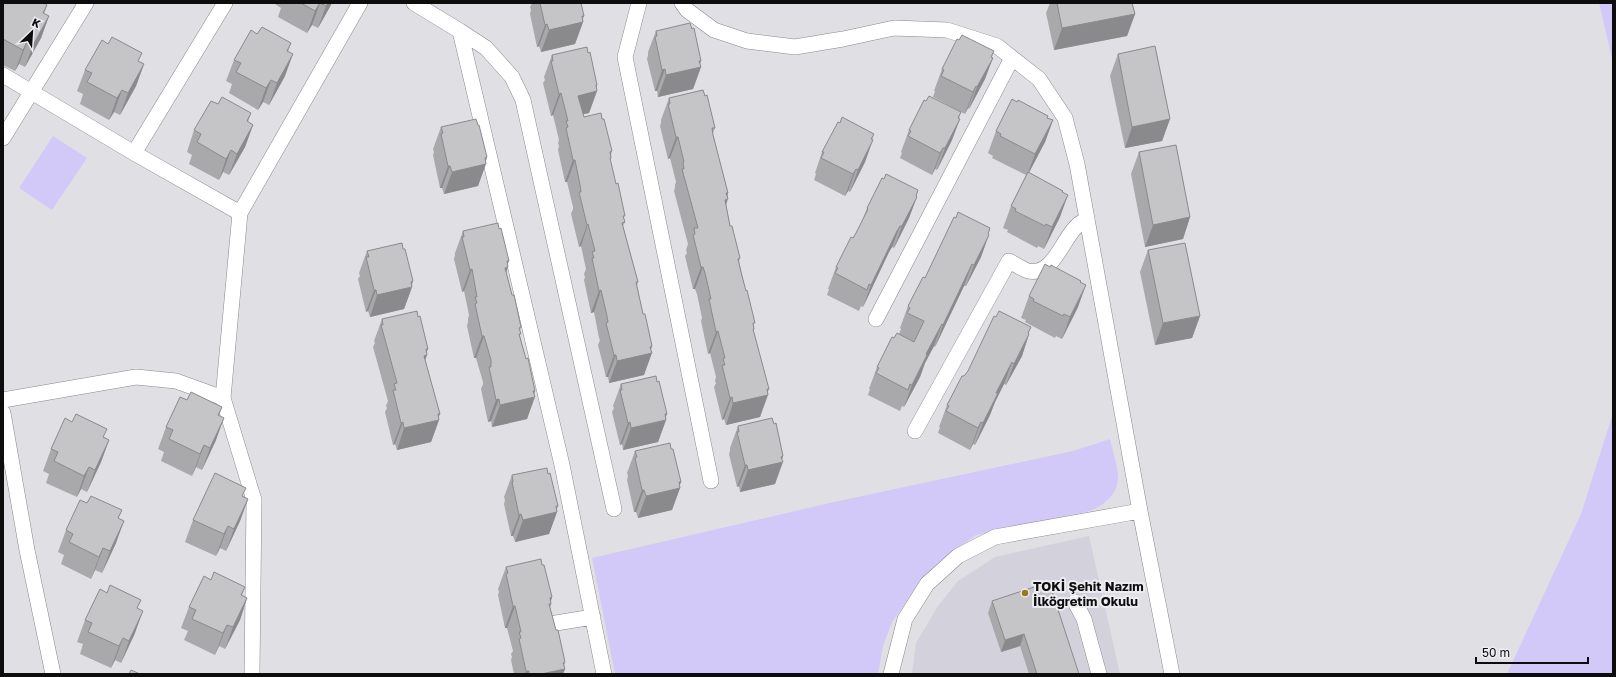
<svg xmlns="http://www.w3.org/2000/svg" width="1616" height="677" font-family="'Golos Text',sans-serif">
<rect width="100%" height="100%" fill="#e0dfe3"/>
<path fill="#d3d1dc" d="M1089 536 1120 674H912L916 643 938 606 958 581 995 557Z"/>
<path fill="#d3c9f9" d="M1599 3H1613V63Z
M53 136 87 158 52 210 19 188Z
M1613 413V674H1507L1581 514Z
M1110 439C1112 449 1119 470 1118 479 1117 495 1103 506 1090 511L976 535 945 557 918 584 892 622 883 646 878 674H615L592 558 834 502 1073 451Z"/>
<g fill="none" stroke-linecap="round" stroke-linejoin="round">
<g stroke="#89898c" stroke-width="16">
<path id="minor" d="M414 3 460 31 562 465 604 674
M639 3 625 57 711 481
M682 3 687 10 714 30 747 41 795 47 843 39 894 28 947 30 997 46 1039 79 1065 118 1077 164 1140 511 1172 674
M460 31 486 48 512 77 523 100 614 509
M3 75 134 153 240 213
M3 138 86 3
M134 153 225 3
M876 319 1012 58
M3 400 136 377 176 381 223 398
M3 413 27 550 53 674
M915 431 1009 261C1015 264 1022 269 1028 271 1054 277 1063 236 1079 224 1081 222 1084 221 1087 220
M1075 602 1084 619 1099 674
M556 623 593 617
M252 674 254 500 223 398 240 213 360 3
M891 674 905 619 927 584 958 556 995 537 1140 511"/>
</g>
<use href="#minor" stroke="#fff" stroke-width="15"/>
</g>
<path fill="#a9a9ac" d="M3 3 47 5 44 14 49 16 41 38 25 67 19 64 15 71 3 65Z
M276 3H332L318 28 312 25 307 33 278 17 281 8 275 4Z
M532 3H581L583 22 575 44 541 52 539 46 537 47 530 14 531 10 530 7Z
M1050 3H1132L1135 14 1127 36 1054 50 1046 13Z
M656 31 700 64 701 67 693 89 658 97 657 91H655L647 59 648 55V52Z
M257 34 291 43 288 52 285 76 269 105 263 102 258 110 229 93 232 84 226 81 234 60Z
M1118 54 1170 119 1162 141 1125 148 1110 76Z
M552 55 596 88 597 91 589 113 583 114 584 117 602 119 612 151 611 155V158L610 161 625 222 623 226 638 282 637 286 643 314 652 346 644 375 609 383 608 377H606L598 345 600 340 599 338 594 312 591 313 584 280 585 277 584 274 586 269 581 246 579 247 571 214 573 209V207L567 182H565L558 150 559 146 558 143 559 140 553 115 551 116 543 83 545 80 544 77Z
M992 57 985 79 969 109 968 108 965 114 933 97 935 91H934L942 69Z
M139 62 144 64 136 86 120 115 114 112 109 120 80 104 83 94 77 91 85 70Z
M669 98 715 128 713 133V135L728 193 726 205 730 226 740 258 739 262 754 326 753 332 768 392 760 417 726 425 724 419 722 420 714 387 716 383 715 381 716 377 710 353 708 354 701 321 702 318 697 294 695 289H693L685 256 687 253 686 250 688 244 674 191 675 187V185L676 182 670 158 668 159 660 126 661 123V120Z
M961 112 952 140 937 170 935 169 932 175 900 158 902 153 901 152 909 130Z
M251 113 248 122 253 125 245 147 229 175 223 172 219 180 189 164 192 155 187 152 194 130Z
M1047 118 1053 120 1045 142 1029 173 1063 192 1060 217 1044 249 1038 246 1037 248 1007 232 1008 230 1003 228 1011 206 1026 175 992 158 993 156 988 153 996 131Z
M441 127 487 157 478 186 444 194 442 188H440L433 155 434 152 433 149Z
M872 140 865 162 850 192 848 191 845 196 814 180 816 174 815 173 822 152Z
M1139 152 1190 217 1183 239 1145 247 1131 174Z
M918 190 909 218 894 248 892 247 889 252 863 307 861 306 859 311 827 295 829 289H828L836 267 856 233 861 224 867 208Z
M956 218 988 234 981 257 966 286H964L935 347 934 346 925 363 920 377 904 407 902 406 900 411 868 395 870 389H869L877 367 894 338 899 334 901 329 900 328 908 306 925 278Z
M463 231 507 264 508 267 506 273 521 327 520 331V336L534 394 527 419 492 427 491 421 488 422 481 389 483 384V382L476 358H474L467 326 468 322V319L469 315 464 291 462 292 454 259 455 255V253Z
M403 249 413 281 412 285V287L404 309 370 317 368 311 366 312 358 279 360 276 359 273 367 251Z
M1148 250 1200 316 1192 338 1155 345 1140 272Z
M1081 282 1078 307 1062 339 1056 336 1055 338 1025 322 1026 320 1021 318 1029 296Z
M382 319 426 352 427 355 425 360 439 420 431 442 397 450 395 444 393 445 385 412 387 408 386 406 388 401 373 347 375 343 374 341Z
M1031 327 1028 333 1029 334 1022 356 1006 385 1004 384 995 402 990 415 975 445 973 444 970 450 938 433 940 427H939L947 405 964 376Z
M621 384 667 414 665 417 666 420 658 442 623 450 622 444 620 445 612 412 614 408 613 406Z
M187 400 222 407 219 416 216 440 202 470 196 467 192 476 161 461 164 452 158 449 166 427Z
M738 426 783 456 775 484 740 492 739 486 737 487 729 454 730 451V448Z
M104 437 109 440 101 462 87 492 81 489 77 497 46 483 49 474 43 471 51 449Z
M635 451 681 482 680 485V488L672 510 638 518 636 512H634L627 480 628 476 627 473Z
M512 475 557 509V512L549 534 515 542 513 536H511L504 504 505 500 504 497Z
M243 496 248 499 240 521 226 551 220 548 216 556 185 542 193 520Z
M87 503 122 510 118 519 116 543 102 573 95 570 91 579 61 564 64 555 58 552 66 530Z
M542 565 552 597 551 601 550 608 565 669 563 674H514L511 660 512 657 511 654 513 651 507 628H505L498 595 499 592 498 589 506 567Z
M211 580 245 587 242 595 247 598 240 620 225 649 219 646 215 655 184 640 188 631 181 628 189 607Z
M107 593 138 608 135 633 121 663 115 660 111 668 80 654 83 644 77 642 85 620Z
M992 601 1079 674H1029L1020 646 1001 652 988 613Z"/>
<path fill="#8a8a8c" d="M320 3 312 25 307 33 315 11Z
M328 3H332L318 28 326 6Z
M1135 14 1127 36 1054 50 1062 28Z
M49 16 41 38 25 67 33 45Z
M582 16H584L581 23 583 22 575 44 541 52 549 30Z
M547 24 539 46 537 47 545 25Z
M27 42 19 64 15 71 23 50Z
M994 51 988 66 993 58 985 79 969 109 977 87Z
M293 54 285 76 269 105 277 83Z
M699 61H701L699 67H701L693 89 658 97 666 75Z
M144 64 136 86 120 115 128 93Z
M665 69 657 91H655L662 70Z
M271 80 263 102 258 110 266 88Z
M596 85H597L595 92 597 91 589 113 570 117 578 96Z
M976 86 968 108 965 114 973 92Z
M122 90 114 112 109 120 117 98Z
M561 93 553 115 551 116 559 94Z
M961 112 955 127 960 119 952 140 937 170 945 148Z
M1170 119 1162 141 1125 148 1132 127Z
M1053 120 1045 142 1027 176 1035 154Z
M253 125 245 147 229 175 237 154Z
M874 134 869 149 873 140 865 162 850 192 858 170Z
M676 137H678L670 158 668 159Z
M943 148 935 169 932 175 940 153Z
M231 150 223 172 219 180 226 159Z
M487 157 485 164H486L478 186 444 194 452 172Z
M573 160H575L567 182H565Z
M448 166H450L442 188H440Z
M856 169 848 191 845 196 853 174Z
M918 190 913 205 917 197 909 218 894 248 902 226Z
M726 193H728L726 200 728 199 720 221Z
M1068 195 1060 217 1044 249 1052 227Z
M1190 217 1183 239 1145 247 1153 225Z
M588 224 581 246 579 247 587 225Z
M900 226 892 247 889 252 863 307 871 285 897 231Z
M990 228 985 244 989 235 981 257 966 286 974 265Z
M507 261H509L506 268 508 267 500 289Z
M972 264 964 286 935 347 943 325Z
M701 267H703L695 289H693Z
M472 269 464 291 462 292 470 270Z
M413 281 410 288 412 287 404 309 370 317 377 295Z
M1086 285 1078 307 1062 339 1070 317Z
M374 290H376L368 311 366 312Z
M601 290 594 312 591 313 599 291Z
M1200 316 1192 338 1155 345 1163 323Z
M942 324 934 346 925 363 920 377 904 407 912 385 926 354Z
M1031 327 1025 342 1029 334 1022 356 1006 385 1014 364Z
M718 331 710 353 708 354 716 332Z
M482 336H484L476 358H474Z
M652 346 650 353H652L644 375 609 383 617 361Z
M426 349H428L425 356 427 355 419 377Z
M614 355H616L608 377H606Z
M1012 362 1004 384 995 402 990 415 975 445 983 423 996 393Z
M769 389 766 396 768 395 760 417 726 425 733 403Z
M533 391H535L533 398 535 397 527 419 492 427 500 405Z
M732 397 724 419 722 420 730 398Z
M499 399 491 421 488 422 496 400Z
M438 414H440L437 421 439 420 431 442 397 450 404 428Z
M665 414H667L664 421 666 420 658 442 623 450 631 428Z
M224 418 216 440 202 470 210 448Z
M403 422 395 444 393 445 401 423Z
M630 422 622 444 620 445 628 423Z
M981 422 973 444 970 450 978 428Z
M109 440 101 462 87 492 95 470Z
M204 445 196 467 192 476 200 454Z
M783 456 781 463 783 462 775 484 740 492 748 470Z
M745 465H747L739 486 737 487Z
M89 467 81 489 77 497 84 476Z
M679 482H681L678 488H680L672 510 638 518 646 496Z
M642 490H644L636 512H634Z
M248 499 240 521 226 551 234 529Z
M556 506H558L555 513 557 512 549 534 515 542 523 520Z
M521 514 513 536H511L519 515Z
M124 521 116 543 102 573 110 551Z
M228 526 220 548 216 556 224 534Z
M103 548 95 570 91 579 99 557Z
M552 597 550 604H551L543 626 550 598Z
M247 598 240 620 225 649 233 627Z
M513 606H515L507 628H505Z
M143 611 135 633 121 663 129 641Z
M227 625 219 646 215 655 223 633Z
M1024 634 1020 646 1001 652 1005 640Z
M123 638 115 660 111 668 119 646Z
M565 662 563 669H565L563 674H541Z
M526 671H529L527 674H525Z"/>
<path fill="#c5c5c8" stroke="#8a8a8c" d="M3 3H44L47 5 43 13 49 16 33 45 27 42 23 50 3 39Z
M301 3H320L315 11Z
M320 3H328L326 6Z
M540 3H581L584 16H582L583 22 549 30 547 24 545 25Z
M1057 3H1132L1135 14 1062 28Z
M690 23 692 29 694 28 701 61H699L701 67 666 75 665 69 662 70 655 37 657 36 656 31Z
M262 27 291 43 287 51 293 54 277 83 271 80 266 88 236 72 241 63 234 60 251 30 257 34Z
M962 35 994 51 991 57 993 58 977 87 976 86 973 92 941 76 944 70 942 69 957 39 959 40Z
M112 37 142 53 138 61 144 64 128 93 122 90 117 98 87 82 92 73 85 70 102 40 108 44Z
M1155 46 1170 119 1132 127 1118 54Z
M587 47 588 53 590 52 597 85H596L597 91 578 96 584 117 601 113 602 119H604L612 151 610 152 611 158H610L616 184 618 183 625 216H623L625 222 622 223 638 282H636L643 314H645L652 346 650 347 652 353 617 361 616 355H614L606 323 608 322 607 316 601 290 599 291 592 258H594L592 252 595 251 588 224 587 225 579 192H581L580 185 575 160H573L566 128 568 127 566 121H568L561 93 559 94 551 61H553L552 55Z
M703 90 705 96 707 95 715 128H712L713 135 728 193H726L728 199 725 200 730 226H732L740 258 738 259 742 276 746 291 747 290 755 323H753L754 329H753L769 389H767L768 395 733 403 732 397 730 398 722 365H725L723 359 725 358 718 331 716 332 709 299H711L705 273 703 267H701L693 235 695 234 694 228H698L682 169H684L683 163 684 162 678 137H676L668 104H670L669 98Z
M929 96 961 112 958 118 960 119 945 148H943L940 153 908 136 911 131 909 130 924 100 926 101Z
M222 97 251 113 247 121 253 125 237 154 231 150 226 159 197 142 201 134 194 130 211 101 218 104Z
M1012 99 1017 102 1018 100 1048 116 1047 118 1053 120 1035 154 1000 136 1001 134 996 131Z
M842 117 874 134 871 139 873 140 858 170 856 169 853 174 821 158 824 152H822L838 122 840 123Z
M476 119 478 125H479L487 157 485 158 486 164 452 172 450 166H448L441 134 443 133 441 127Z
M1176 145 1190 217 1153 225 1139 152Z
M1028 172 1063 191 1062 192 1068 195 1052 227 1046 224 1045 226 1015 211 1016 209 1011 206Z
M886 174 918 190 916 196 917 197 902 226H900L897 231 871 285 869 284 867 290 835 273 838 268 836 267 851 237 853 238 856 233 868 209 867 208 882 178 884 179Z
M958 212 990 228 988 234 989 235 974 265 972 264 943 325 942 324 926 354 927 355 912 385 910 384 908 390 876 373 879 368 877 367 892 337 894 338 897 333 914 342 924 321 907 313 910 308 908 306 923 277 925 278 954 217 956 218Z
M498 223 499 229 501 228 509 261H507L508 267 505 268 512 295H514L521 327 519 328 521 334H519L526 359 528 358 535 391H533L535 397 500 405 499 399 496 400 489 367H491V360L484 336H482L475 304 477 303 475 297H477L472 269 470 270 462 237H464L463 231Z
M402 243 403 249H405L413 281 411 282 412 287 377 295 376 290H374L366 257H369L367 251Z
M1185 243 1200 316 1163 323 1148 250Z
M1045 264 1050 267 1051 265 1081 281 1080 282 1086 285 1070 317 1064 314 1063 316 1033 301 1034 299 1029 296Z
M417 311 418 317 420 316 428 349H426L427 355 424 356 440 414H438L439 420 404 428 403 422 401 423 393 390H396L394 384 397 383 381 325H383L382 319Z
M999 311 1031 327 1028 333 1029 334 1014 364 1012 362 996 393H998L983 423 981 422 978 428 946 411 949 406 947 405 962 376H964L968 371 994 316 996 317Z
M656 376 657 382 659 381 667 414H665L666 420 631 428 630 422 628 423 620 390H622L621 384Z
M191 392 222 407 218 415 224 418 210 448 204 445 200 454 169 439 173 430 166 427 180 397 187 400Z
M76 414 107 429 103 437 109 440 95 470 89 467 84 476 54 461 58 452 51 449 65 418 72 422Z
M772 418 774 424 776 423 783 456 781 457 783 462 748 470 747 465H745L737 432H739L738 426Z
M670 443 671 449H673L681 482H679L680 488 646 496 644 490H642L635 458 637 457 635 451Z
M547 468 548 474 550 473 558 506H556L557 512 523 520 521 514 519 515 512 482H513L512 475Z
M215 473 246 488 242 496 248 499 234 529 228 526 224 534 193 520Z
M91 496 122 510 118 518 124 521 110 551 103 548 99 557 69 542 73 534 66 530 80 500 87 503Z
M541 559 542 565H544L552 597 550 598 551 604H549L556 630H558L565 662 563 663 565 669 541 674H529V671H526L519 639 521 638 519 632H521L515 606H513L506 574 508 573 506 567Z
M214 572 245 587 241 595 247 598 233 627 227 625 223 633 192 619 196 610 189 607 204 576 211 580Z
M1049 582 1079 674H1037L1024 634 1005 640 992 601Z
M110 585 141 600 137 608 143 611 129 641 123 638 119 646 88 632 92 623 85 620 100 589 107 593Z
M131 670 140 674H129Z"/>
<circle fill="#9a7721" stroke="#edecf0" stroke-width="1.5" cx="1025" cy="593" r="4"/>
<g text-anchor="middle" stroke-width="4" stroke-linejoin="round" paint-order="stroke">
<g font-size="13" font-weight="bold" fill="#0d0d0e" stroke="#edecf0" text-anchor="start">
<text x="1033" y="591">TOKİ Şehit Nazım<tspan x="1033" dy="15">İlköğretim Okulu</tspan></text>
</g>
</g>
<rect width="1616" height="677" fill="none" stroke="#0d0d0e" stroke-width="8"/>
<g transform="translate(32 32) rotate(25)" stroke="#edecf0" stroke-width="3" paint-order="stroke">
<path d="M0-3L7 15L0 10L-7 15Z" fill="#0d0d0e"/>
<text y="-6" font-size="11" font-weight="bold" text-anchor="middle" fill="#0d0d0e">K</text>
</g>
<path d="M1476 657v6h112v-6" fill="none" stroke="#0d0d0e" stroke-width="2"/>
<text x="1482" y="657" font-size="12" fill="#0d0d0e" stroke="#edecf0" stroke-width="3" paint-order="stroke">50 m</text>
</svg>
